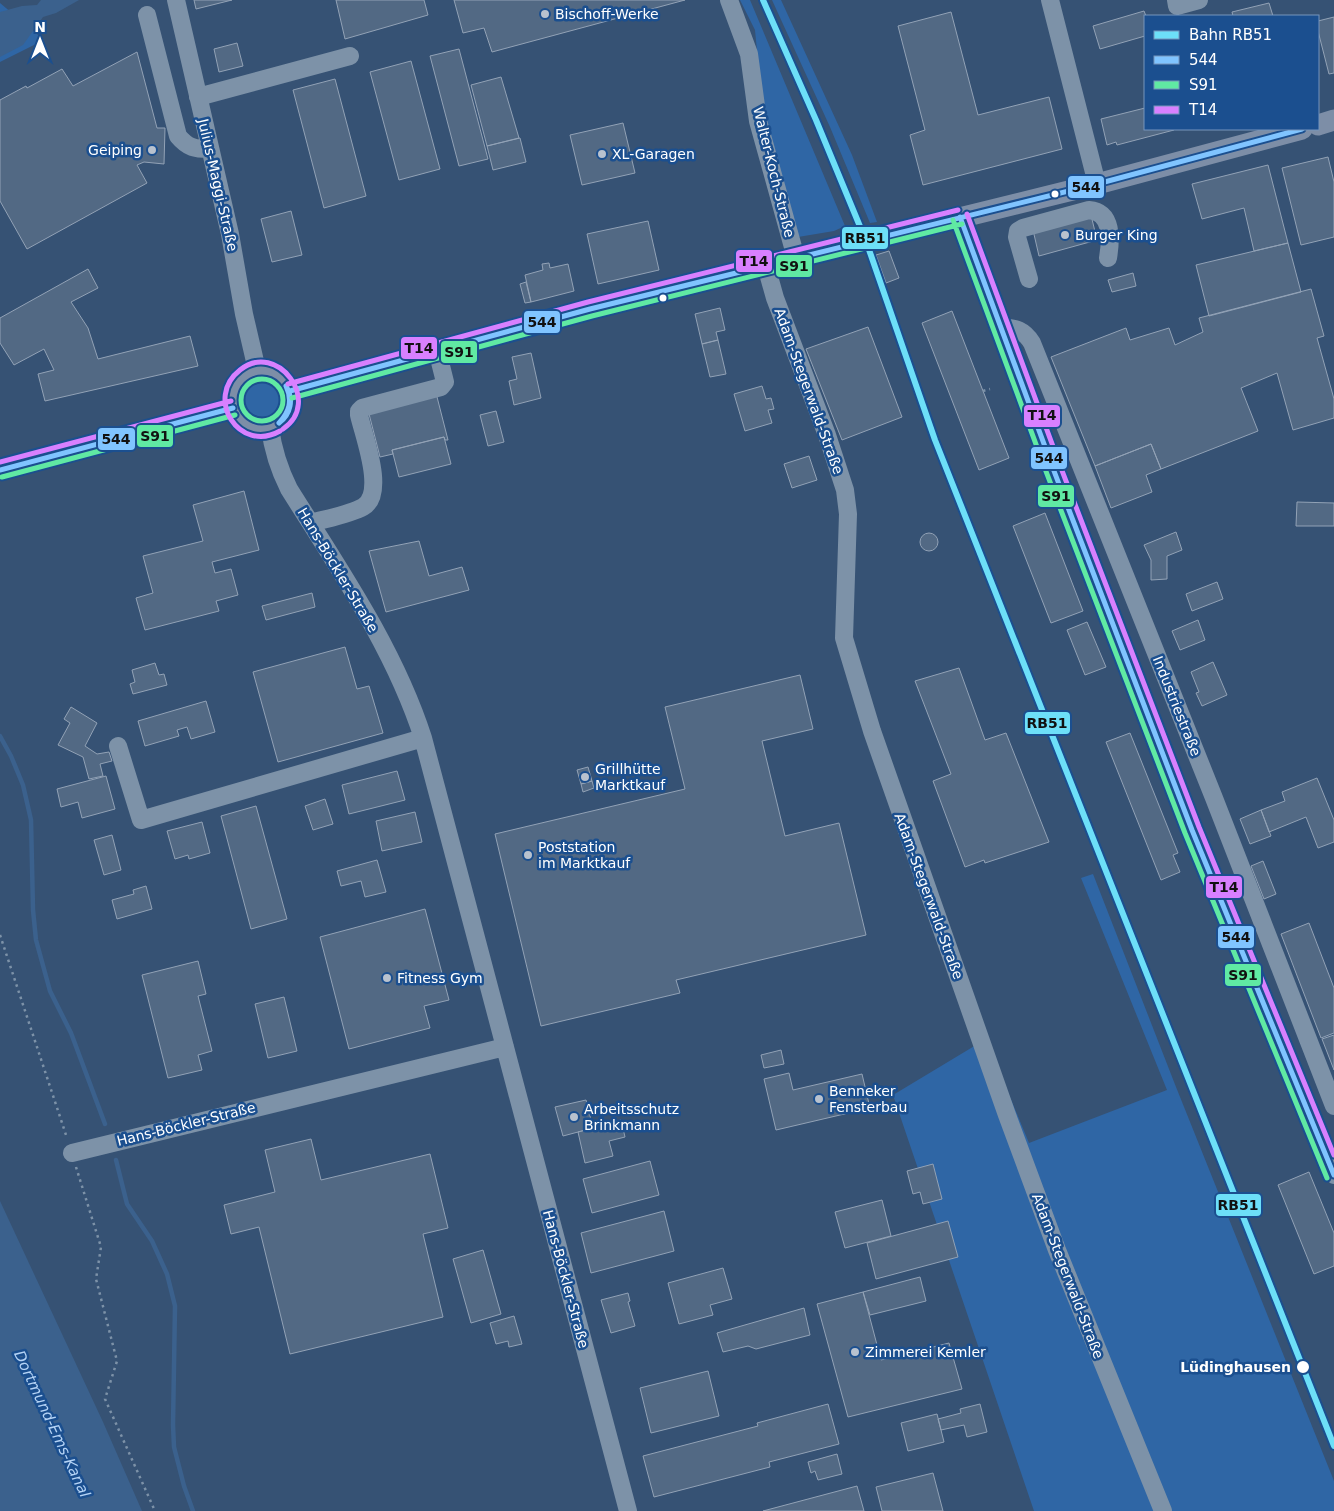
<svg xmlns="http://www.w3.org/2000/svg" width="1334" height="1511" font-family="'DejaVu Sans',sans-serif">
<rect width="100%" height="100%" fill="#365274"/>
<path fill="#2f66a5" d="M740 0H750L845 226 834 231 798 237 763 112 755 30Z
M772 0H781L852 155 877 222 870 223 830 127Z
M0 3 44 40 0 62Z
M244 398a19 19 0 1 1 38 0a19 19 0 1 1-38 0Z
M1093 874 1176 1087 1334 1481V1511H1034L893 1095 986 1039 1029 1143 1167 1090 1081 878Z"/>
<path fill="#3b618d" d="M41 0H79L56 13 43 17 23 45 0 57V12L22 6 37 5Z
M0 1201 103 1422 142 1511H0Z"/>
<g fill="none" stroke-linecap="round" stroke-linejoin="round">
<path stroke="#3b618d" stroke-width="4.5" d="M0 736 11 756 23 785 31 820 33 910 36 940 50 991 71 1033 105 1124
M116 1160 127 1204 152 1241 167 1274 175 1306 173 1425 174 1447 184 1486 193 1511"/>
</g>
<path fill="#526984" stroke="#92a2b6" d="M194 0H232L196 9Z
M336 0H424L428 15 345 39Z
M454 0H685L492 52 484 28 463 33Z
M1269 3 1273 16H1233L1232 12Z
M1144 11 1146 16 1145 36 1100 49 1093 26Z
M951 12 978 115 1049 97 1062 149 923 185 910 135 925 130 898 26Z
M1334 17V73L1329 74 1318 31V21Z
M237 43 243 66 219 72 214 49Z
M459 49 488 159 459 166 430 56Z
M137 52 157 128H165L164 164 144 162 137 165 147 183 27 249 0 201V100L26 86 27 88 62 69 73 86Z
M411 61 440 169 399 180 370 72Z
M501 77 519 138 487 146 471 85Z
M335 79 366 196 324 208 293 90Z
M1145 108V129H1173L1174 130 1117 145 1116 142 1107 145 1101 119Z
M623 123 635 173 582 185 570 135Z
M520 138 526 162 493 170 487 146Z
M1328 157 1334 182V237L1301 245 1282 168Z
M1268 165 1288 243 1254 251 1244 208 1202 219 1192 184Z
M291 211 302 255 272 262 261 219Z
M1091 215 1097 240 1039 256 1033 230Z
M648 221 659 270 598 284 587 234Z
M1288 243 1301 292 1209 316 1196 265Z
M889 251 899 278 886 283 876 255Z
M549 263 550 268 568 264 574 291 531 302 525 275 543 270 542 264Z
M88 269 98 288 71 302 88 328 98 359 190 336 198 366 45 401 38 374 54 370 44 349 14 365 0 343V318Z
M1133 273 1136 286 1112 292 1108 280Z
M526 282 531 302 525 303 520 284Z
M1311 289 1324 336 1317 338 1334 399V418L1293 430 1277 373 1241 388 1258 431 1161 469 1151 444 1095 466 1051 357 1126 328 1130 340 1169 328 1175 345 1203 332 1199 318Z
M720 308 725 330 716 332 718 340 702 344 695 314Z
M952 311 1009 458 979 470 922 323Z
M868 327 902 417 842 440 806 349Z
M718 340 726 374 710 377 702 344Z
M531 353 541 398 514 405 509 381 517 379 512 357Z
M762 386 766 399 771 398 774 409 768 410 772 423 745 431 734 394Z
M436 393 448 440H445L444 437 392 450 393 454 380 457 368 410Z
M496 411 504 442 488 446 480 415Z
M444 437 451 464 399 477 392 450Z
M1151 444 1161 469 1146 475 1152 492 1111 508 1095 466Z
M809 456 817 480 792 488 784 464Z
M244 491 259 550 212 562 215 573 231 569 238 595 216 601 219 611 145 630 136 598 153 593 143 556 203 541 193 505Z
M1297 502 1334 503V526H1296Z
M1045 513 1083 611 1051 623 1013 526Z
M1176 532 1182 550 1167 556V579L1151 580V560L1144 545Z
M920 542a9 9 0 1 1 18 0a9 9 0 1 1-18 0Z
M419 541 429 576 462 567 469 590 386 612 369 551Z
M1217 582 1223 599 1192 611 1186 594Z
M312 593 315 607 266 620 262 606Z
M1198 620 1205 640 1180 650 1172 631Z
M1087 622 1106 667 1085 675 1067 630Z
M345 647 357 689 369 686 383 733 278 762 253 672Z
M1213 662 1227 695 1202 706 1196 693 1199 692 1191 672Z
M155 663 159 675 164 674 167 685 133 694 130 684 135 682 132 670Z
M959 668 985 740 1006 733 1049 842 985 863 984 860 965 867 933 781 951 774 915 681Z
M800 675 813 729 762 741 785 836 839 823 866 935 676 980 680 993 541 1026 495 834 685 789 665 707Z
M206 701 215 732 191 739 187 727 177 730 179 736 145 746 138 721Z
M71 707 97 723 85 746 97 754 109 752 112 761 100 764 103 776 89 779 83 757 58 745 70 723 64 719Z
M1130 733 1178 853 1173 855 1180 872 1161 880 1106 742Z
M588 767 592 781 581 784 577 770Z
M397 771 405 800 349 814 342 785Z
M106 776 115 809 82 818 78 802 61 807 57 789Z
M1317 778 1334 820V842L1318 848 1306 817 1269 832 1261 810 1285 801 1282 792Z
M592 781 594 788 583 792 581 784Z
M325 799 333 824 313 830 305 806Z
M256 806 287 919 251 929 221 816Z
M1261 810 1271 836 1250 844 1240 819Z
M415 812 422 842 382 851 376 821Z
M202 822 210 853 189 859 188 855 175 859 167 831Z
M112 835 121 870 104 875 94 840Z
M377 860 386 892 365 897 361 881 341 886 337 871Z
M1263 861 1276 894 1264 899 1251 866Z
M146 886 152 909 117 919 112 900 134 894 133 890Z
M425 909 449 1000 424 1006 430 1028 349 1049 320 937Z
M1309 923 1334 988V1033L1321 1038 1281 934Z
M198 961 206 994 198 996 212 1051 198 1055 202 1070 168 1078 142 975Z
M284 997 297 1051 268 1058 255 1004Z
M1334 1035V1070L1322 1039Z
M781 1050 784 1064 764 1068 761 1055Z
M789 1073 793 1090 862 1074 870 1108 776 1130 764 1079Z
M586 1100 593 1128 563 1136 555 1107Z
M621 1120 625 1137 609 1141 613 1156 585 1163 578 1132Z
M311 1139 321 1180 430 1154 448 1228 423 1234 443 1317 290 1354 259 1227 231 1234 224 1205 275 1192 265 1150Z
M650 1161 659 1195 592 1213 583 1179Z
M933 1164 942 1199 923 1204 920 1192 913 1194 907 1171Z
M1309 1172 1334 1233V1266L1314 1274 1278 1185Z
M882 1200 891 1236 845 1248 835 1212Z
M664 1211 674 1251 591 1273 581 1233Z
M948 1221 958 1257 876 1279 867 1243Z
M483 1250 501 1314 471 1323 453 1259Z
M723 1268 732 1299 710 1305 713 1315 679 1324 668 1283Z
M920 1277 926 1301 870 1315 863 1292Z
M863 1292 881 1360 949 1343 962 1389 848 1417 817 1304Z
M628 1293 630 1301 628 1302 635 1326 611 1333 601 1300Z
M804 1308 810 1335 756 1349 748 1346 723 1352 717 1333Z
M514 1316 522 1344 509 1347 508 1341 496 1344 490 1323Z
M708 1371 719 1416 651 1433 640 1388Z
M828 1404 839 1444 769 1462 770 1467 654 1497 643 1456 758 1426 757 1423Z
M980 1404 987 1432 967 1437 964 1425 941 1430 938 1419 961 1413 960 1409Z
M937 1414 944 1442 908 1451 901 1423Z
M837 1454 842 1474 818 1480 815 1471 811 1473 808 1462Z
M933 1473 943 1511H882L876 1487Z
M857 1486 864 1511H763Z"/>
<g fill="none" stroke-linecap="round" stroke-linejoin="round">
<path stroke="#7d92a8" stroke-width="2.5" stroke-dasharray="2.5 4" stroke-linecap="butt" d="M983 391 990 389
M0 935 67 1138
M76 1167 101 1247 96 1279 117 1361 105 1399 155 1511"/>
<path stroke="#7d92a8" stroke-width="18" d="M176 0 230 234 244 314 257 370
M729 0 749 54 758 121 796 258
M1050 0 1097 184
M1176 0 1177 6 1199 0
M147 15 178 136C188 148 195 149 210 149
M198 97 350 56
M960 217 1054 471 1192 830 1334 1175
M766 266 775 298 827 435 845 490 848 514 844 638 872 731 1007 1115 1057 1250 1163 1511
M1029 279 1017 237 1018 231 1023 228 1089 210C1113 212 1111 240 1108 258
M1000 327C1016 328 1024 330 1032 343L1214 798 1334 1106
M270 428C273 451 279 469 289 489 339 569 394 648 423 738L628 1511
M311 523C325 519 351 514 363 507 386 494 364 437 359 415V411L362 408 441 387 445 382 437 350
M118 746 141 820 423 738
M72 1153 505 1047"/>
<path stroke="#7d8ea7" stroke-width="21" d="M1318 125 1334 120
M233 400a29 29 0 1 1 58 0a29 29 0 1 1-58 0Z
M290 391 590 309 1097 184 1302 129
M0 470 233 408"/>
<g stroke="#1b4f8f" stroke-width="9">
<path id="bus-1" d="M960 217 1054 471 1192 830 1334 1175
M290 391 590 309 1097 184 1302 129
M279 423C289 412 293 401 286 386
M279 423C291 414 294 399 286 386
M0 470 233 408"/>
</g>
<g stroke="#1b4f8f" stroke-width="9">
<path id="bus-2" d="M953 220 1047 474 1185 833 1327 1178
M241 400a21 21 0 1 1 42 0a21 21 0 1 1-42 0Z
M292 398 592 316 962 224
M2 477 235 415"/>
</g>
<g stroke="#1b4f8f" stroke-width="9">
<path id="bus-3" d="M967 214 1061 468 1199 827 1334 1155
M288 384 588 302 958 210
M280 431C239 454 204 398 240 370 277 340 323 402 283 429
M0 462 231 401"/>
</g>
<use href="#bus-1" stroke="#80c4ff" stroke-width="5"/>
<use href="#bus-2" stroke="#60e9a3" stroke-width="5"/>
<use href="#bus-3" stroke="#d880ff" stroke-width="5"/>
<g stroke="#1b4f8f" stroke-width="10">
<path id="rail-1" d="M763 0 816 120 866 241 935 440 1334 1446"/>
</g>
<use href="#rail-1" stroke="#6ddff8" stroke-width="6"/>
</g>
<g fill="#b9c2ce" stroke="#1b4f8f" stroke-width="2">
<circle cx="545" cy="14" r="5"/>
<circle cx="152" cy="150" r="5"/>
<circle cx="602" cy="154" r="5"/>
<circle cx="1065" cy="235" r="5"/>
<circle cx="585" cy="777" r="5"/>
<circle cx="528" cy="855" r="5"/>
<circle cx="387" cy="978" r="5"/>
<circle cx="819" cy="1099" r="5"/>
<circle cx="574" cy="1117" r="5"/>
<circle cx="855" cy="1352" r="5"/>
</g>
<g fill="#fff" stroke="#1b4f8f" stroke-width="2">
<circle cx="1055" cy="194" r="4.5"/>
<circle cx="663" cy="298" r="4.5"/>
<circle cx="1303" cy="1367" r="7"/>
</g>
<g text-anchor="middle" stroke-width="5" stroke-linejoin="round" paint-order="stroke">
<g font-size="14" fill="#fff" stroke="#1b4f8f" text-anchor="start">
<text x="555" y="19">Bischoff-Werke</text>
<text x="142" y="155" text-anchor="end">Geiping</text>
<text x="612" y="159">XL-Garagen</text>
<text x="1075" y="240">Burger King</text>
<text x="595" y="774">Grillhütte<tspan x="595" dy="16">Marktkauf</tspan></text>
<text x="538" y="852">Poststation<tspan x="538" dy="16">im Marktkauf</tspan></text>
<text x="397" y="983">Fitness Gym</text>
<text x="829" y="1096">Benneker<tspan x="829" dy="16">Fensterbau</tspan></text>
<text x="584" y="1114">Arbeitsschutz<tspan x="584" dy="16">Brinkmann</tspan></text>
<text x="865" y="1357">Zimmerei Kemler</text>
</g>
<g font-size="14" fill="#fff" stroke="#1b4f8f">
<text transform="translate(774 172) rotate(76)" y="5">Walter-Koch-Straße</text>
<text transform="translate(218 185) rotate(77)" y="5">Julius-Maggi-Straße</text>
<text transform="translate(809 391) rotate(70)" y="5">Adam-Stegerwald-Straße</text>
<text transform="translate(338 570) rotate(59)" y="5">Hans-Böckler-Straße</text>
<text transform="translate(1177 706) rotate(68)" y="5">Industriestraße</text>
<text transform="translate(929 896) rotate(70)" y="5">Adam-Stegerwald-Straße</text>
<text transform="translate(186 1124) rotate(-14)" y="5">Hans-Böckler-Straße</text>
<text transform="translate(1068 1276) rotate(69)" y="5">Adam-Stegerwald-Straße</text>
<text transform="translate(566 1279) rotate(75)" y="5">Hans-Böckler-Straße</text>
</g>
<g font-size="14" font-weight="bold" fill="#fff" stroke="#1b4f8f" text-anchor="end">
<text x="1291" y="1372">Lüdinghausen</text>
</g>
<g font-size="15" font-style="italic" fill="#b5d3f5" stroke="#1b4f8f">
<text transform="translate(52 1424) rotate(65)" y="5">Dortmund-Ems-Kanal</text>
</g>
</g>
<g stroke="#1b4f8f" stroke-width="2">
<rect x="1067" y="175" width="38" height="24" rx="5" fill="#80c4ff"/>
<rect x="841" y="226" width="48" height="24" rx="5" fill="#6ddff8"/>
<rect x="735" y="249" width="38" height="24" rx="5" fill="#d880ff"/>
<rect x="775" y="254" width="38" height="24" rx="5" fill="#60e9a3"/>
<rect x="523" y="310" width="38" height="24" rx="5" fill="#80c4ff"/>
<rect x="400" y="336" width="38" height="24" rx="5" fill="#d880ff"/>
<rect x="440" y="340" width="38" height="24" rx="5" fill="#60e9a3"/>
<rect x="1023" y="404" width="38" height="24" rx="5" fill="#d880ff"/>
<rect x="136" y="424" width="38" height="24" rx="5" fill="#60e9a3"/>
<rect x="97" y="427" width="39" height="24" rx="5" fill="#80c4ff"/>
<rect x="1030" y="446" width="38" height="24" rx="5" fill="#80c4ff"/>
<rect x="1037" y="484" width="38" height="24" rx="5" fill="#60e9a3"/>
<rect x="1024" y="711" width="47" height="24" rx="5" fill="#6ddff8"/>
<rect x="1205" y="875" width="38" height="24" rx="5" fill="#d880ff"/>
<rect x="1217" y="925" width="38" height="24" rx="5" fill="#80c4ff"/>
<rect x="1224" y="963" width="38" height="24" rx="5" fill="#60e9a3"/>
<rect x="1215" y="1193" width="47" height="24" rx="5" fill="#6ddff8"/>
</g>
<g font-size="14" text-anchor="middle" font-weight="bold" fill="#111">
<text x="1086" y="192">544</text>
<text x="865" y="243">RB51</text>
<text x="754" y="266">T14</text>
<text x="794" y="271">S91</text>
<text x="542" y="327">544</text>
<text x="419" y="353">T14</text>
<text x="459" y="357">S91</text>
<text x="1042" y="420">T14</text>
<text x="155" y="441">S91</text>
<text x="116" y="444">544</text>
<text x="1049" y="463">544</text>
<text x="1056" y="501">S91</text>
<text x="1047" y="728">RB51</text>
<text x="1224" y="892">T14</text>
<text x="1236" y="942">544</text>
<text x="1243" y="980">S91</text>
<text x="1238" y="1210">RB51</text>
</g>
<rect x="1144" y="15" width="175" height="115" fill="#1b4f8f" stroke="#7695bc"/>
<rect x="1154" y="31" width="25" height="8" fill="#6ddff8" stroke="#7695bc"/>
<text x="1189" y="40" font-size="15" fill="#ffffff">Bahn RB51</text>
<rect x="1154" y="56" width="25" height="8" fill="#80c4ff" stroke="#7695bc"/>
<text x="1189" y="65" font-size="15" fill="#ffffff">544</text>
<rect x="1154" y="81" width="25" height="8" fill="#60e9a3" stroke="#7695bc"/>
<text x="1189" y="90" font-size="15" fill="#ffffff">S91</text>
<rect x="1154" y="106" width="25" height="8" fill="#d880ff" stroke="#7695bc"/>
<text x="1189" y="115" font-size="15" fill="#ffffff">T14</text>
<g transform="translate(40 40)" stroke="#1b4f8f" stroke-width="4" paint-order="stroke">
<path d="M0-4L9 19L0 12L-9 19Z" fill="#ffffff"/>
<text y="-8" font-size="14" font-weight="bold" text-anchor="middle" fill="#ffffff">N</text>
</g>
</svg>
